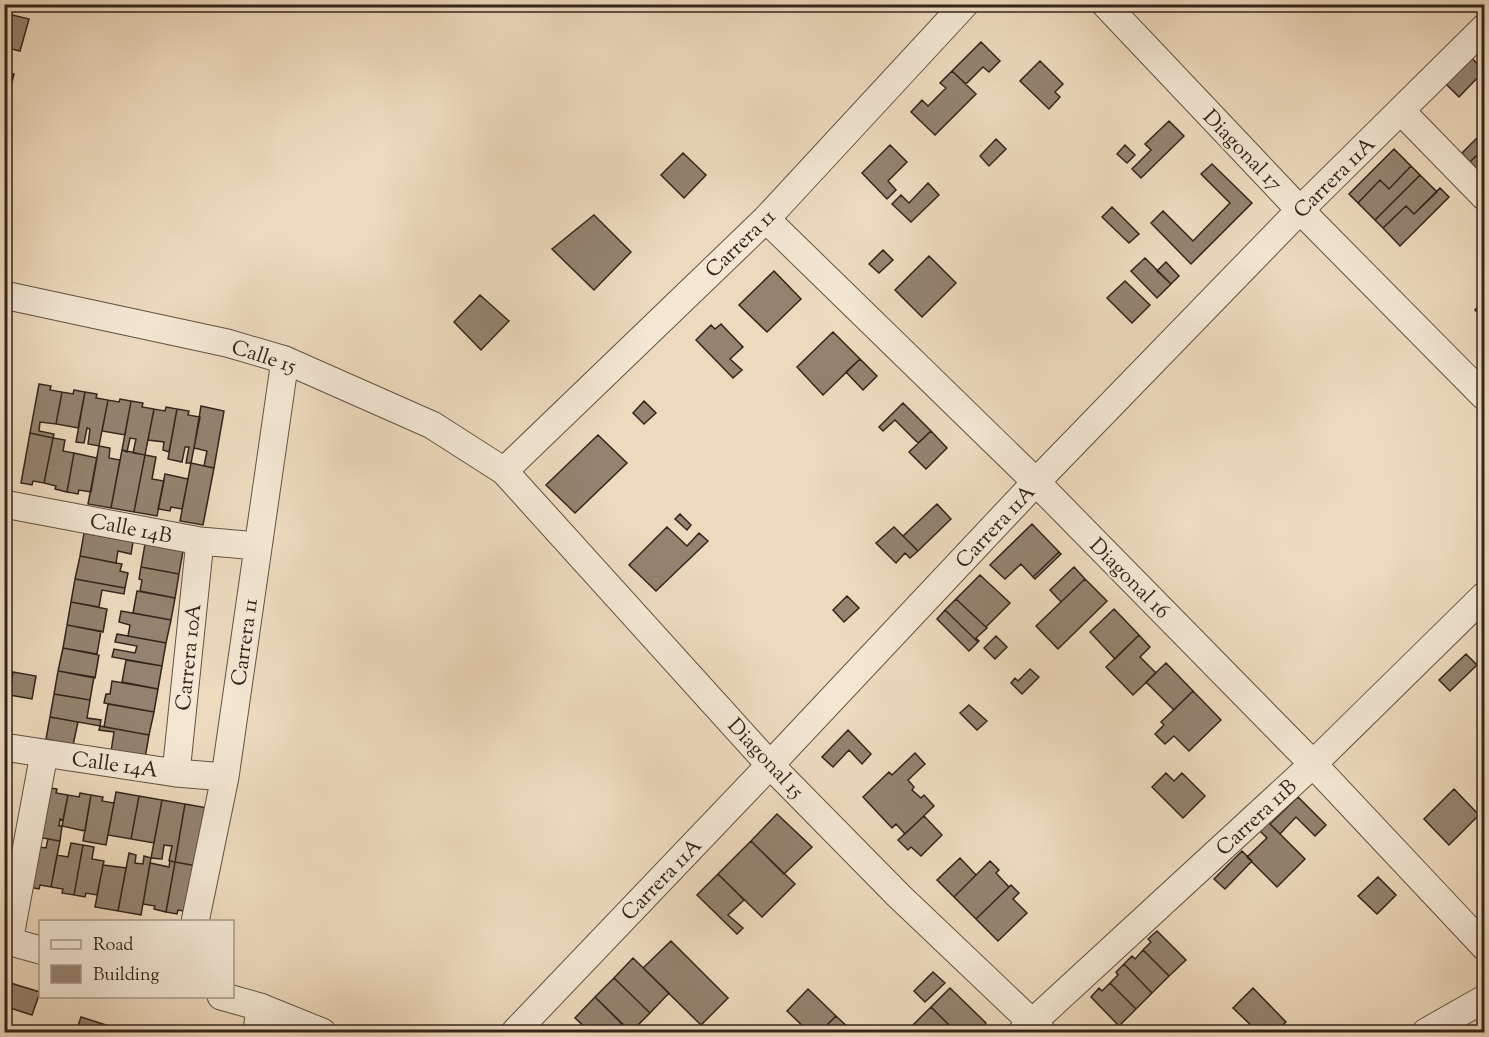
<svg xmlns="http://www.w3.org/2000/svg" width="1489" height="1037" font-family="'Sorts Mill Goudy',serif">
<rect width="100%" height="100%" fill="#eddabd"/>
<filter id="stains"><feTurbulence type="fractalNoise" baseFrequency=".00333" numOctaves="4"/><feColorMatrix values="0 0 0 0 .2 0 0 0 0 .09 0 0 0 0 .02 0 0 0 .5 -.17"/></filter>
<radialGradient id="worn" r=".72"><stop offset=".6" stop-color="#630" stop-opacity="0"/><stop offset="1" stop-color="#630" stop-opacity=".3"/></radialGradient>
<path fill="#948370" stroke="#33251c" stroke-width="1.5" d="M4 13 29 19 20 51 4 47Z
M981 42 1000 61 989 72 983 67 966 84 952 71Z
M1468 54 1484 71 1459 97 1442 80Z
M1040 61 1063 84 1055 92 1060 97 1049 109 1020 81Z
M4 71 14 74 6 106H4Z
M952 71 976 94 935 135 911 112 922 100 928 106 946 88 940 83Z
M1169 121 1184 136 1141 178 1132 169 1151 150 1145 144Z
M1484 131V148L1470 162 1462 153Z
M996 139 1006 149 989 166 980 156Z
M890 145 907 162 888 181 896 190 887 199 862 173Z
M1125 145 1135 155 1127 163 1117 154Z
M1484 148V176L1470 162Z
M1394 149 1411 166 1389 189 1380 180 1358 203 1349 194Z
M683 153 706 175 684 198 661 175Z
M1212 164 1252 203 1191 264 1151 223 1163 211 1193 241 1230 203 1201 174Z
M1411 166 1420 175 1375 220 1358 203 1380 180 1389 189Z
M1420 175 1437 192 1414 214 1406 206 1383 228 1375 220Z
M928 183 939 195 911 222 892 204 901 195 909 203Z
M1440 188 1449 197 1400 246 1383 228 1406 206 1414 214Z
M1112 207 1139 234 1129 243 1102 217Z
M594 215 631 252 594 290 552 249Z
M883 250 893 260 879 273 869 264Z
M929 256 956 283 922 317 895 290Z
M1145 258 1171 284 1157 298 1131 271Z
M1166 262 1179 276 1171 284 1157 271Z
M774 271 801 299 767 332 739 305Z
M1125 281 1150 305 1132 323 1107 298Z
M480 295 509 321 481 350 454 322Z
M1484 300V319L1475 310Z
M721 324 743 347 730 359 742 370 733 378 696 340 711 325 715 329Z
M833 332 860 359 823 395 797 367Z
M860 359 877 376 863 390 846 372Z
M39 384 51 386 50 390 62 392 56 424 40 422 39 431 54 434 53 438 30 433Z
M74 390 85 392 78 428 56 424 62 392 73 394Z
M85 392 97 394 96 398 108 400 99 446 88 444 90 429 87 428 84 443 76 442Z
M120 399 131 401 125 435 102 431 108 400 119 402Z
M131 401 143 403 142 407 154 409 145 455 133 453 136 439 130 438 127 452 122 450Z
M644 401 656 413 644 424 633 413Z
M903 403 931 431 918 443 895 420 883 431 879 427Z
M201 406 224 411 214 468 204 466 207 451 194 448Z
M166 407 177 409 169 452 163 450 164 442 148 440 154 409 165 411Z
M177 409 189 411 188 415 200 417 191 463H186L189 447H185L182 462 168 459Z
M931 431 947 448 926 469 909 452Z
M30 433 53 438 44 483 33 481 32 485 21 483Z
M598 435 627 463 575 513 546 485Z
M53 438 65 440 63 451 74 453 67 492 55 489 56 486 44 483Z
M99 446 110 448 109 458 120 460 111 508 88 504Z
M122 450 145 455 134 512 111 508Z
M74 453 97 458 91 492 79 490 78 494 67 492Z
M145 455 156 457 152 479 164 481 157 516 134 512Z
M191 463 214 468 203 525 180 521Z
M165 474 188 479 182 509 171 507 170 511 158 509Z
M937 504 951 519 918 551 903 536Z
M680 514 691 525 687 530 675 519Z
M1032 524 1059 552 1033 577 1021 564 1005 579 990 565Z
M667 527 687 546 699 533 708 541 656 591 629 565Z
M894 527 918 551 910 558 905 553 896 563 876 543Z
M84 533 133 542 131 554 118 551 116 563 80 556Z
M145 544 183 551 179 574 141 567Z
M1059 552 1061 554 1035 579 1033 577Z
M80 556 122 564 120 571 128 573 125 588 75 579Z
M141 567 179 574 175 598 140 591 142 580 139 579Z
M1074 567 1085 579 1061 602 1050 590Z
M980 575 1010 603 986 627 956 599Z
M75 579 125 588 124 594 102 590 99 607 71 602Z
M1085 579 1107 601 1058 649 1036 626Z
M137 591 175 598 171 620 133 613Z
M847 596 859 608 844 622 833 610Z
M956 599 987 628 976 638 979 641 978 642 945 610Z
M71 602 107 609 103 632 67 625Z
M1114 609 1139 635 1115 659 1090 632Z
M945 610 978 642 969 651 937 619Z
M121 611 171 620 166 643 128 636 130 625 119 622Z
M67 625 101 631 97 654 63 648Z
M117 634 166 643 162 666 112 657 114 649 135 653 137 646 115 642Z
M1139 635 1150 647 1140 657 1156 673 1133 695 1106 667Z
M996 636 1007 647 995 659 984 648Z
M63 648 99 655 95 678 58 671Z
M1466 654 1477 665 1450 691 1439 680Z
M126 660 162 666 158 689 122 682Z
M1166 663 1193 691 1174 710 1146 682Z
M1030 669 1039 677 1022 694 1011 683 1015 678 1018 681Z
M58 671 94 677 90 700 54 694Z
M13 672 36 676 32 699 4 694V687L11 688Z
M112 681 158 689 154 712 104 703 106 694H110Z
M1193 691 1221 720 1189 751 1174 736 1165 744 1155 734 1164 725 1161 722Z
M54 694 90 700 87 718 101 720 100 726 50 717Z
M108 704 154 712 149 735 104 727Z
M969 705 987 721 977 730 960 713Z
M50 717 78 722 73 745 46 739Z
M100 726 149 735 145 758 111 752 114 732 99 730Z
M848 730 871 754 862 764 849 750 833 767 822 757Z
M915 753 925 764 908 780 914 787 912 790 921 798 924 795 934 806 905 834 896 824 892 828 863 797 889 772 892 775Z
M1166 773 1174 781 1182 773 1205 796 1183 818 1152 787Z
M45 787 57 789 56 793 68 795 63 820 60 819 59 826H62L60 841 36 837Z
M1454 789 1479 815 1449 845 1424 819Z
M116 792 139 796 131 839 108 835Z
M80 793 91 795 85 831 62 826 68 795 79 797Z
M91 795 103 797 102 801 114 803 106 845 83 841Z
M139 796 162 800 154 843 131 839Z
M1298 797 1326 825 1315 836 1296 817 1280 834 1270 824Z
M162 800 185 804 175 862 169 861 172 846 164 845 162 859 151 858Z
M185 804 208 808 197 866 175 862Z
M777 814 812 847 784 874 751 841Z
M924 816 942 835 921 856 911 847 908 850 898 840Z
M1267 821 1305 859 1277 887 1247 857 1267 838 1258 829Z
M48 839 60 841 51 887 40 885 39 889 28 887 39 847 46 848Z
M751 841 795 884 762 917 718 874Z
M71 843 83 845 74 895 62 893 63 889 51 887 57 855 68 857Z
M83 845 94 847 92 859 104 861 97 895 86 893 85 897 74 895Z
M1242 851 1252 861 1225 889 1214 879Z
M129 853 136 855 135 863 143 864 144 856 151 858 141 915 118 911Z
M960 858 976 875 954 897 937 880Z
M170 861 175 862 166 912 154 909 155 906 143 904 150 863 169 867Z
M990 861 999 870 996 873 1009 887 976 919 954 897Z
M175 862 197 866 189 912 178 910 177 914 166 912Z
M103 865 126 868 118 911 95 907Z
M718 874 744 900 728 915 743 928 737 934 697 895Z
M1378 877 1396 895 1377 914 1358 896Z
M1011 885 1019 893 1013 899 1027 913 998 941 976 919Z
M1157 931 1186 960 1169 976 1143 950 1151 942 1148 939Z
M671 941 728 998 701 1025 643 968Z
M1143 950 1169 976 1152 993 1124 964 1132 956 1135 959Z
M633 958 669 993 650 1013 614 978Z
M1124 964 1152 993 1136 1009 1110 983 1118 975 1116 972Z
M933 972 945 983 925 1002 914 991Z
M614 978 650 1013 631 1032 595 997Z
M4 981 40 992 32 1015 4 1006Z
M1110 983 1136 1009 1119 1026 1091 997 1099 988 1102 991Z
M950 988 986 1023 977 1032H956L931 1007Z
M1253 988 1286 1022 1275 1032H1258L1233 1008Z
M808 989 836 1016 820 1032H809L787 1011Z
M595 997 630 1032H590L575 1018Z
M931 1007 956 1032H917L911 1027Z
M836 1016 853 1032H820Z
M81 1017 125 1031V1032H76Z"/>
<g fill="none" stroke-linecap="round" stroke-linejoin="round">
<g stroke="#625244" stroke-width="29">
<path id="minor" d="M1105 4 1300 210 1484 396
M1401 111 1484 196
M766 219 1036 482 1313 764 1484 946
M4 295 227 343 285 360 432 425 504 471 770 765 899 896 1042 1032
M504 471 766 219 965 4
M4 504 200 541 257 546
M4 747 176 773 225 777
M176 773 200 541
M195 922 225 777 285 360
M4 940 40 950
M9 942 44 754
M221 996 260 1007 322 1032
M257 1032 260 1007
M515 1032 770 765 1036 482 1300 210 1484 28
M1022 1032 1313 764 1484 596
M1426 1032 1484 999"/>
</g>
<use href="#minor" stroke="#f3e7d4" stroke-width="27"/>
</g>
<g text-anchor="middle" stroke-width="4.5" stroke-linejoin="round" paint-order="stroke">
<g font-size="21" fill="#33251c" stroke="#f3e7d4">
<text transform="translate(1243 150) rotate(46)" y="7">Diagonal 17</text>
<text transform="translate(1334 177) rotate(-45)" y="7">Carrera 11A</text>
<text transform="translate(740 243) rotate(-44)" y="7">Carrera 11</text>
<text transform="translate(264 356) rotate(18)" y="7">Calle 15</text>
<text transform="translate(995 526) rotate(-47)" y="7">Carrera 11A</text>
<text transform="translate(131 528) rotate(11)" y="7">Calle 14B</text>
<text transform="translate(1130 578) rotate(45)" y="7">Diagonal 16</text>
<text transform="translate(244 642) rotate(-82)" y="7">Carrera 11</text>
<text transform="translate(188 657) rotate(-84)" y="7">Carrera 10A</text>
<text transform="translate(766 758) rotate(47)" y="7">Diagonal 15</text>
<text transform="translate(115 764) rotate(8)" y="7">Calle 14A</text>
<text transform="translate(1256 817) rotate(-43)" y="7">Carrera 11B</text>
<text transform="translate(661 879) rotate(-46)" y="7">Carrera 11A</text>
</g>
</g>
<rect width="1489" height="1037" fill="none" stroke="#eddabd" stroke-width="24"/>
<rect x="6" y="6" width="1477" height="1025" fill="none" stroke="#33251c" stroke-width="3"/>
<rect x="12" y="12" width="1465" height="1013" fill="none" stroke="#33251c" stroke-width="1.5"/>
<rect x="39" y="920" width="195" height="78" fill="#f3e7d4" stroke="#a6998a" stroke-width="1.5"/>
<rect x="51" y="940" width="30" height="9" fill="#f3e7d4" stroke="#a6998a" stroke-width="1.5"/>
<text x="93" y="950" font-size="18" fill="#33251c">Road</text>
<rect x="51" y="965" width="30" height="18" fill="#948370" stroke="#a6998a" stroke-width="1.5"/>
<text x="93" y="980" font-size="18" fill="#33251c">Building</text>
<rect width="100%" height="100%" filter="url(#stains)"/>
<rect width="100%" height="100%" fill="url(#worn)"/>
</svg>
